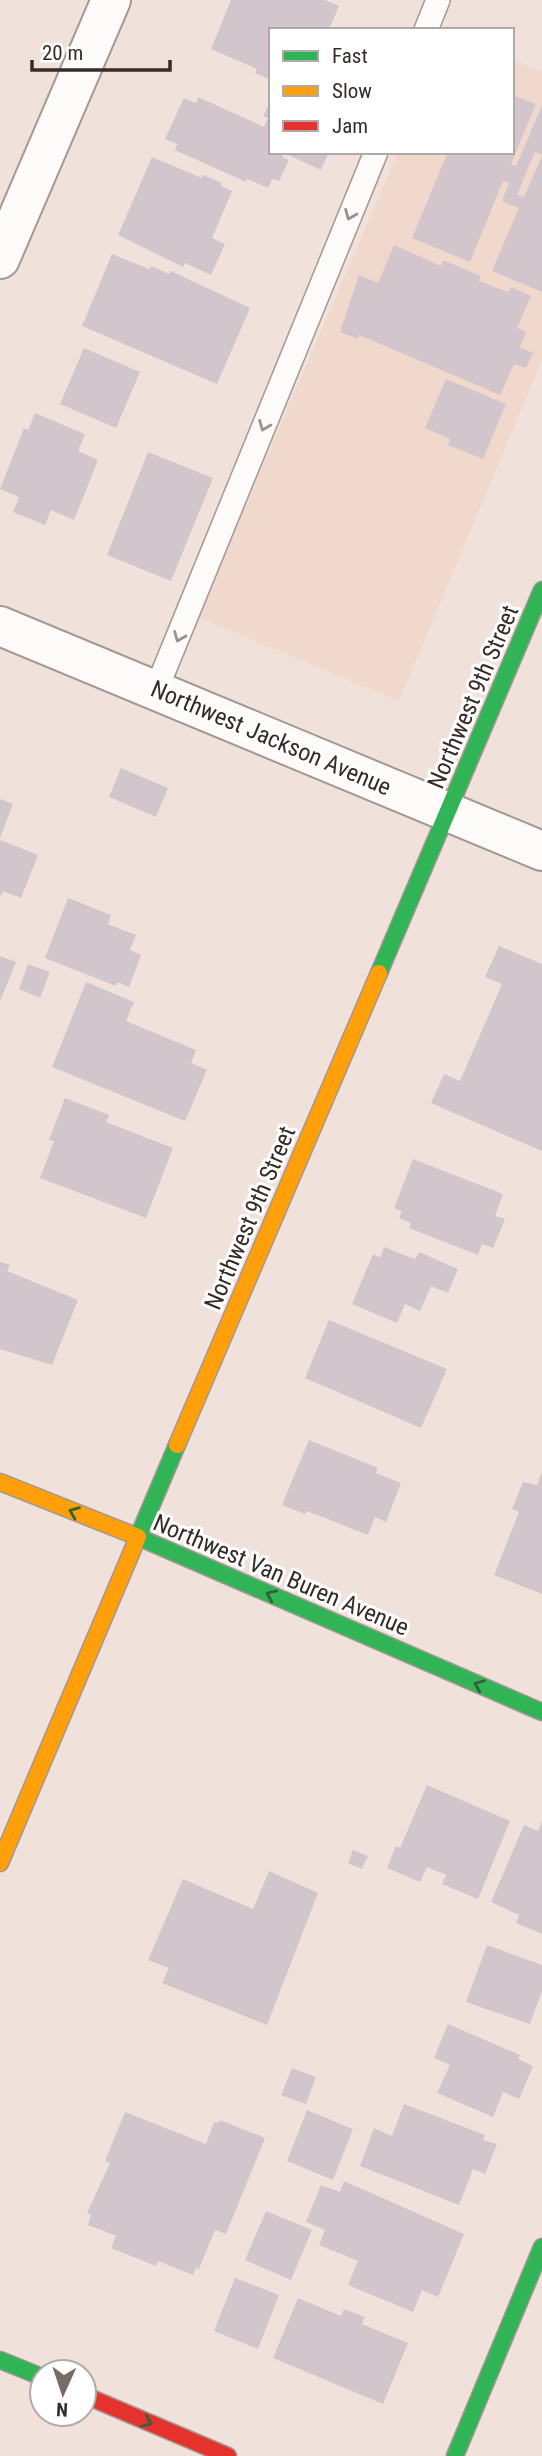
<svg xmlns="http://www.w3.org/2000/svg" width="542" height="2456" font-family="'Roboto Condensed',sans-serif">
<rect width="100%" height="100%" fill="#f0e2da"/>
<path fill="#f0d8cc" d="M512 59 542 72V360L399 701 198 617 398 152H512Z"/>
<path fill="#d2c6cc" d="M231 0H325L339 6 329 30H271V80L255 73 257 69 211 49Z
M512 95 536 104 511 164 516 166 542 105V155L535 152 517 195 524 197 542 156V292L492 271 519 208 502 201 509 183 503 181 470 262 412 238 448 152H512Z
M198 97 264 127 268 118 263 116 271 100V152H329L321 170 284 153 282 157 289 160 279 181 272 179 268 188 247 179 246 182 175 150 177 144 165 139 184 98 196 103Z
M152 157 202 178 203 175 222 183 221 186 232 191 212 238 225 244 211 275 185 263 183 267 118 235Z
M394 245 441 266 443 260 481 276 479 281 508 292 511 287 531 296 517 328 526 332 520 347 533 353 526 368 514 364 500 395 359 335 358 339 340 332 359 275 378 283Z
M112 254 149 269 151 266 169 274 171 271 250 308 217 384 82 326Z
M84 348 140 372 116 428 60 404Z
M446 379 506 404 483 459 448 445 450 439 425 428Z
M35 413 85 434 78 451 98 460 74 520 51 510 45 525 13 512 19 497 0 489 24 428 28 430Z
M148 452 213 478 171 581 107 555Z
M121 768 168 788 156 817 109 797Z
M0 799 13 804 0 838Z
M0 840 38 855 21 898 3 891 0 897Z
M68 898 111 915 108 924 136 935 130 950 141 955 129 987 117 982 116 986 45 958Z
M499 946 542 964V1151L431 1103 444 1074 460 1081 502 984 485 977Z
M0 956 16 962 0 1001Z
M28 964 50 972 40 998 19 989Z
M86 982 134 1002 126 1021 196 1050 191 1063 207 1070 185 1121 52 1067Z
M65 1098 109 1115 106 1122 173 1148 146 1218 40 1178 54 1141 49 1140Z
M413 1159 503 1194 495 1216 505 1219 493 1248 482 1244 478 1255 409 1228 411 1223 399 1218 402 1212 394 1208Z
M384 1247 415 1259 419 1252 458 1269 448 1293 431 1286 420 1311 405 1304 397 1323 352 1304 373 1254 380 1258Z
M0 1262 10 1265 7 1271 78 1300 52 1365 0 1349Z
M329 1320 447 1369 421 1428 305 1378Z
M309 1440 378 1468 376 1473 401 1483 386 1522 375 1517 368 1535 307 1511 305 1514 282 1505Z
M542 1472V1594L494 1575 519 1512 512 1509 523 1482 537 1485Z
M427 1785 510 1821 478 1899 442 1884 446 1875 427 1867 420 1882 387 1868 396 1846 400 1848Z
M542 1821V1934L516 1923 519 1915 491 1902 524 1825 538 1831Z
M353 1850 368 1856 362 1869 348 1863Z
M269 1871 318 1893 267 2025 162 1983 169 1968 148 1960 183 1879 253 1909Z
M487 1945 542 1965V1991L530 2024 466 2002Z
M448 2024 520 2055 518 2059 533 2066 519 2099 503 2092 493 2117 437 2093 450 2065 434 2058Z
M292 2068 316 2077 306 2104 281 2095Z
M404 2104 485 2135 483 2140 497 2144 485 2174 473 2169 459 2205 360 2166 374 2128 392 2136Z
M307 2110 353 2129 333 2180 287 2161Z
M125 2112 206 2144 214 2122 219 2123 220 2120 265 2138 226 2234 215 2230 199 2269 196 2268 193 2275 158 2261 156 2266 111 2248 116 2236 88 2225 91 2215 87 2213 110 2163 105 2161Z
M344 2181 464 2234 438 2297 422 2290 413 2312 348 2285 358 2261 319 2245 325 2230 306 2222 321 2185 340 2192Z
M266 2211 312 2230 291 2280 245 2260Z
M235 2278 279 2295 258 2349 214 2331Z
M298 2298 341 2316 344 2309 365 2317 362 2324 408 2343 383 2404 273 2358Z"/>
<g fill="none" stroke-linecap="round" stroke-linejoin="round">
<g stroke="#a39893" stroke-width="26">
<path id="lane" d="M426 30 438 0
M156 690 376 152"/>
</g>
<g stroke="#a39893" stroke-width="42">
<path id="street" d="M0 259 111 0
M0 626 542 851"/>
</g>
<g stroke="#a39893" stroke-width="19">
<path id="fast" d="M379 973 542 590
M177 1445 138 1537 542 1712
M0 2360 42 2377
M455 2456 542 2247"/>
</g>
<g stroke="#a39893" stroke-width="19">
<path id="slow" d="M177 1445 379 973
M0 1482 138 1537 0 1863"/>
</g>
<g stroke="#a39893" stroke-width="19">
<path id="jam" d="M84 2395 228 2456"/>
</g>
<use href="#lane" stroke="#fdfbf9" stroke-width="23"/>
<use href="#street" stroke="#fdfbf9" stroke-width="38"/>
<use href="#fast" stroke="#30b455" stroke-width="16"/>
<use href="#slow" stroke="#ff9f0a" stroke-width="16"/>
<use href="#jam" stroke="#e5322d" stroke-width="16"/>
</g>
<defs><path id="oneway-chevron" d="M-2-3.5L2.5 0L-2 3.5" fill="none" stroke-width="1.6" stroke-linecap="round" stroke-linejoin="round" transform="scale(1.75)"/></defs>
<g stroke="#999390">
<use href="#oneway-chevron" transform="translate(350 215) rotate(112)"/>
<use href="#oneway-chevron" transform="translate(264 426) rotate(112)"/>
<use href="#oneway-chevron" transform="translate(179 637) rotate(112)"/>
</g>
<g stroke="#336239">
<use href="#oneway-chevron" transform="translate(74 1512) rotate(-158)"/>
<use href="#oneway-chevron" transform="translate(271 1595) rotate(-156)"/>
<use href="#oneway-chevron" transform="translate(479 1685) rotate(-157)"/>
<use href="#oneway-chevron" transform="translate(147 2422) rotate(23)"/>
</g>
<g text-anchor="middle" stroke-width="6" stroke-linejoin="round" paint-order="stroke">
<g font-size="24" fill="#352b27" stroke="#fff">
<text transform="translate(473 697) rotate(-67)" y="8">Northwest 9th Street</text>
<text transform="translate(271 738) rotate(23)" y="8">Northwest Jackson Avenue</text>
<text transform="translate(250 1218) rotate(-67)" y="8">Northwest 9th Street</text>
<text transform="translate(281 1575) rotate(23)" y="8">Northwest Van Buren Avenue</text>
</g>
</g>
<rect x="269" y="28" width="245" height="126" fill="#ffffff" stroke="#aeaaa9" stroke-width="2"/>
<rect x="283" y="51" width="35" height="10" fill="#30b455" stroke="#aeaaa9" stroke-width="2"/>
<text x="332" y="63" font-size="21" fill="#352b27">Fast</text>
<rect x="283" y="86" width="35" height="10" fill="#ff9f0a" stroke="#aeaaa9" stroke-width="2"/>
<text x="332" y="98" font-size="21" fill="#352b27">Slow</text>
<rect x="283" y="121" width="35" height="10" fill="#e5322d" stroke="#aeaaa9" stroke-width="2"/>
<text x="332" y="133" font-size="21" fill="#352b27">Jam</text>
<g transform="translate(63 2393) rotate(183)"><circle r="33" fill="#ffffff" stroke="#aeaaa9" stroke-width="2"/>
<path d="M0-5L12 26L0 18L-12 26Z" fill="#766b66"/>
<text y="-10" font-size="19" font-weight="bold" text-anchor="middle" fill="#352b27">N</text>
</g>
<path d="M32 60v10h138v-10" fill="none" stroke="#352b27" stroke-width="3.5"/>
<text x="42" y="60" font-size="21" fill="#352b27" stroke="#ffffff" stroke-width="5" paint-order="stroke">20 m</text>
</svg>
